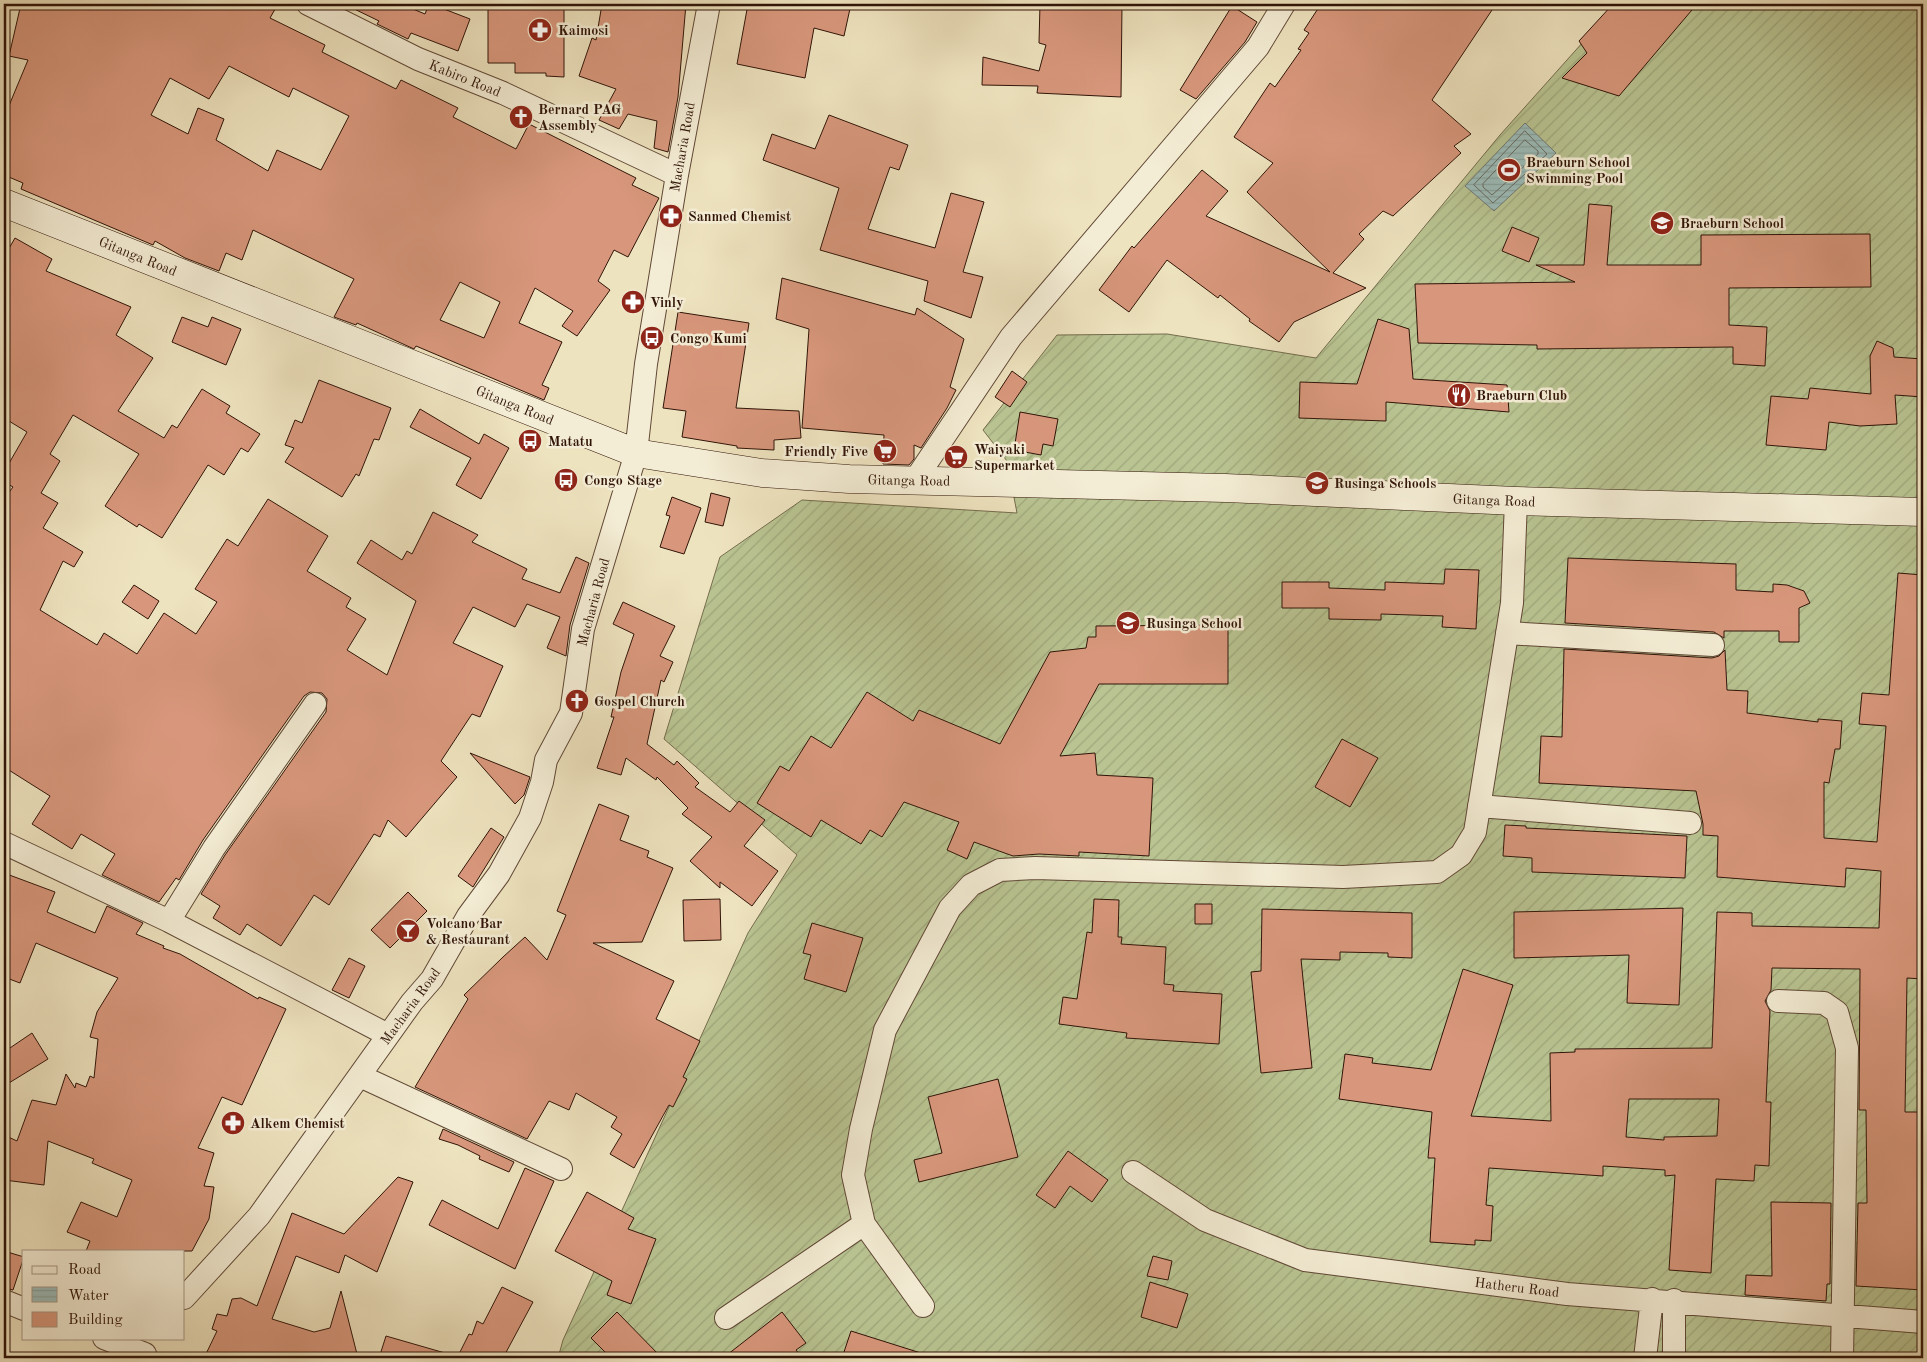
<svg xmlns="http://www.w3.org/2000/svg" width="1927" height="1362" font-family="'Old Standard TT',serif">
<defs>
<pattern id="garden-furrows" width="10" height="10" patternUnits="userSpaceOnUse" patternTransform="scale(1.25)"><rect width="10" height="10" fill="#b9c492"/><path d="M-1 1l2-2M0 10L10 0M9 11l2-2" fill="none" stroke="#9fa87c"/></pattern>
<pattern id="water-rules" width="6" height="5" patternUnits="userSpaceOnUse" patternTransform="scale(1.25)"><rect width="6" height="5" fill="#9cbdba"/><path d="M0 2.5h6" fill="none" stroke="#87a29e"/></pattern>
</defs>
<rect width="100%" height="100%" fill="#eee3bf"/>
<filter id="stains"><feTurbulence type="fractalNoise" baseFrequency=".004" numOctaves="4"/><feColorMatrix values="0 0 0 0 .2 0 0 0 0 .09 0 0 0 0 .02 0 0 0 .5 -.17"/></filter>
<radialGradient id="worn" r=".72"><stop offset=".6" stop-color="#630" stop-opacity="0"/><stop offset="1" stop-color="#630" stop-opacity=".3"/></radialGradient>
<path fill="url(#garden-furrows)" stroke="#746c4d" d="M1617 4H1923V1358H558L563 1340 748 933 797 855 664 739 720 557 802 500 1017 513 1007 461 983 430 1057 335 1167 334 1316 358 1500 135Z"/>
<path fill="url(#water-rules)" stroke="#717973" d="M1525 123 1556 153 1494 211 1465 186Z"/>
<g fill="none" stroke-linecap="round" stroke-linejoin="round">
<path stroke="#666861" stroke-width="1" d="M1525 131 1547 154 1493 203 1474 185Z
M1525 140 1538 151V154L1492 195 1483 187V184Z"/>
</g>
<path fill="#d8977c" stroke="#301408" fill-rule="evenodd" d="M21 4H278L270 18 325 45 322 52 396 89 401 80 458 108 453 117 516 149 529 124 636 178 632 185 659 198 628 257 614 250 598 281 610 290 577 336 562 326 573 311 535 288 519 323 562 342 542 385 549 388 544 400 416 346 414 349 357 323 356 325 334 317 354 279 253 230 242 260 226 253 219 271 185 258 155 241 153 245 21 189 23 183 4 175V107L8 108 28 60 9 56ZM229 66 289 97 293 88 349 116 321 170 277 150 268 171 216 140 224 119 198 108 188 134 151 115 170 78 209 99ZM460 282 500 302 484 338 440 320Z
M344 4H401L425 14 429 4H431L470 19 458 51 411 33 408 39 377 24 379 21Z
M488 4H564V77L546 76V73H515V63H488Z
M602 4H686L678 97 668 152 654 148 657 121 628 114 619 129 599 120 616 89 579 76 592 38 596 40Z
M748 4H851L844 36 814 28 805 78 737 64Z
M1040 4H1122L1121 97 1037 93 1038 86 982 85 983 57 1039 71 1046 45 1039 43Z
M1321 4H1496L1432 100 1471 134 1454 146 1461 153 1393 216 1383 211 1359 234 1364 239 1333 273 1366 288 1294 322 1279 342 1249 321 1250 319 1220 295 1218 298 1167 260 1129 312 1099 290 1132 246 1134 248 1202 170 1228 191 1206 216 1330 272 1247 192 1273 163 1234 137 1270 83 1275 87 1301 50 1298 49 1309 33 1304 30Z
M1613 4H1697L1619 96 1562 78 1587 53 1579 41Z
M1232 6 1257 22 1245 42 1196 99 1180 90Z
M829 115 908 145 899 170 890 167 868 229 935 248 951 193 984 202 963 272 983 277 971 318 924 301 928 281 820 250 839 188 763 160 772 134 815 149Z
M1589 204 1612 206 1607 265H1701V235L1870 234 1871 287 1729 288V325L1767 327 1765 366 1733 364V347L1537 349V345L1418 343 1415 284 1575 282 1536 265H1584Z
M1512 227 1539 238 1529 262 1502 251Z
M15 238 52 259 46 271 131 307 116 335 153 358 118 411 164 438 172 425 177 428 202 389 230 406 226 413 260 434 248 452 241 448 224 475 208 465 162 538 139 524 137 527 105 506 139 454 73 415 50 454 60 461 41 493 58 503 43 528 83 552 74 567 63 561 40 610 97 645 104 633 137 654 164 613 196 634 217 602 195 589 227 539 238 546 268 499 328 536 307 571 351 598 346 607 366 619 347 650 387 675 416 601 357 563 371 540 402 560 407 551 412 554 433 512 478 535 472 542 527 569 522 579 560 593 576 557 589 563 570 625 566 656 547 648 560 617 527 604 515 627 473 607 453 643 503 666 480 717 472 714 441 761 457 777 406 837 388 820 380 837 374 834 329 905 314 895 281 946 247 924 240 935 213 918 220 906 201 894 225 855 326 712 327 699 322 693 310 692 304 696 203 840 179 880 176 878 159 902 102 875 115 854 81 834 72 849 32 824 50 796 4 767V499L13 487 4 482V472L27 432 4 418V257Z
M782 278 915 315 917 308 964 339 950 387 956 390 947 408 921 448 914 445V459L909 465 883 464 884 435 802 428 809 329 776 319Z
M678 312 749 323 736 408 799 411 801 438 774 440V450L737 448V446L682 437 686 411 663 408Z
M182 317 208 327 212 317 241 329 226 365 172 342Z
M1378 319 1409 329 1413 379 1507 385 1509 412 1386 402V421L1299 418 1300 382 1357 384Z
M1877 341 1893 348 1894 357 1923 359V397L1895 395 1897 424 1860 426 1829 422 1826 450 1766 445 1771 396 1808 399 1810 388 1871 394 1870 356Z
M1012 371 1027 382 1010 407 995 397Z
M319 380 391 408 379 440 374 439 359 476 356 474 342 497 285 462 294 448 285 445 295 420 302 423Z
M420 409 479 444 484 434 509 448 481 499 456 485 471 458 410 427Z
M1020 412 1058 419 1053 446 1043 444 1041 455 1014 450Z
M711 493 730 498 723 526 705 522Z
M672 497 701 508 684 554 660 547 670 516 666 515Z
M1568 558 1736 564V590L1773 592V584L1787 585 1804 591 1810 603 1799 608V642H1779V631H1724V638L1714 632 1565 623Z
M1445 569 1479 570 1476 629 1442 627 1443 616 1381 614V620L1329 619V608H1282V582H1329V588L1385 590V582L1444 584Z
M1898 573 1923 575V979L1907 978 1905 1112H1919L1920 1243H1923V1290L1856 1286 1858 1203H1867L1866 1110H1859L1860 969 1772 968 1771 990 1765 1001 1770 1011 1766 1102H1771L1769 1166 1755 1165 1754 1181 1716 1179 1711 1273 1669 1270 1675 1175 1665 1176V1170L1603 1166V1176L1489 1168 1486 1205 1493 1206 1491 1241 1475 1240V1245L1430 1242 1435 1158H1428L1432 1112 1339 1099 1345 1054 1373 1058 1372 1063 1431 1070 1463 969 1513 985 1471 1116 1551 1121 1550 1053 1575 1052V1049L1712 1048 1717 912 1752 913V926L1879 928 1881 871 1846 868 1845 887 1717 877 1718 836 1703 835V824L1696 791 1539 783 1541 736 1562 737 1564 649 1712 658 1719 656 1725 650 1727 690 1748 691 1747 713 1818 722V719L1842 721 1840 749H1835L1829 783 1824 782V838L1877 842 1886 726 1859 724 1862 693 1889 695ZM1629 1099H1719L1717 1136 1664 1137V1140L1626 1137Z
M134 585 159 601 148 619 122 602Z
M623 602 675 626 660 656 673 662 664 682 661 680 647 744 674 765 677 761 699 783 695 787 730 812 739 801 765 820 744 846 778 871 752 906 720 882V888L690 861 712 837 682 814 688 808 657 777 656 780 626 758 621 775 597 768 614 717H611L621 672 634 634 613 624Z
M1228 625V684H1099L1060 756 1095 753 1097 775 1153 778 1149 856 1079 852V856L1039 854 1013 856 974 842 967 859 947 850 959 822 904 802 882 837 870 830 861 844 821 820 811 837 757 803 780 766 789 771 811 736 831 748 867 692 913 721 919 710 1000 744 1050 652 1086 648 1088 637H1096V626Z
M1342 739 1378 758 1350 807 1315 787Z
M470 753 530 777 524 795 515 804Z
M599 804 629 816 620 840 649 851 647 857 673 868 642 942 593 943 674 981 656 1019 700 1041 683 1077 687 1079 673 1107 669 1105 634 1168 610 1154 622 1134 611 1127 617 1117 576 1093 569 1110 549 1101 527 1139 415 1087 468 999 464 995 503 957 525 937 547 960 566 915 557 911Z
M1505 825 1526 826V828L1687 836 1685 878 1532 872V858L1503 856Z
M491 828 504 837 473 887 458 876Z
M4 873 55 892 47 912 95 933 107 906 143 923 136 934 164 946 163 948 180 954 258 999 259 997 286 1009 242 1105 222 1097 198 1148 214 1153 204 1186 214 1187 209 1219 192 1251H86L90 1241 67 1232 81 1202 117 1217 132 1180 92 1163 94 1159 48 1141 44 1185 4 1180V1135L17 1141 32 1100 56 1105 66 1074 75 1088 76 1083 86 1087 90 1076 94 1078 98 1039 90 1037 97 1012 118 978 36 943 20 983 4 977Z
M408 892 427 911 390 948 371 930Z
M720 899 721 940 684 941 683 900Z
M1094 899 1119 900 1118 937H1122L1121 944 1166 947 1164 984 1174 985 1173 991 1222 994 1219 1044 1126 1038 1127 1033 1059 1024 1063 997 1077 999 1087 932 1092 933Z
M1195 904H1212V924H1195Z
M1683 908 1679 1005 1627 1003 1629 955 1514 958V912Z
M1262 909 1412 913V958L1388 957V953L1340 952V960L1301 959 1312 1068 1261 1073 1251 972 1261 971Z
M812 923 863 938 846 992 804 979 811 955 803 953Z
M349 958 365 966 349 998 332 990Z
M32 1033 48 1059 4 1086V1052Z
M998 1079 1018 1157 919 1182 914 1160 942 1153 928 1097Z
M443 1129 514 1162 509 1172 479 1159 480 1156 458 1145 439 1139Z
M1068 1151 1108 1180 1092 1202 1070 1186 1055 1208 1036 1195Z
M525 1168 554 1181 515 1269 429 1225 442 1200 498 1229Z
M398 1177 413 1182 377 1272 345 1255 339 1273 296 1256 272 1319 314 1332 330 1328 341 1291 358 1358H204L217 1331 212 1329 217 1314 227 1316 232 1299 241 1298 257 1306 292 1213 344 1234Z
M587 1192 634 1218 628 1229 656 1239 631 1304 607 1295 612 1281 555 1251Z
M1771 1202 1831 1203 1830 1284H1827L1826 1301 1745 1295 1746 1275 1772 1276Z
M4 1251 24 1257 13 1290 4 1288Z
M1153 1256 1172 1261 1168 1280 1147 1276Z
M1150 1282 1188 1294 1177 1328 1141 1317Z
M502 1287 533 1302 503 1358H457L469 1334 472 1335 477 1321 483 1324Z
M617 1312 662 1358H611L591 1338Z
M782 1312 806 1343 796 1350 802 1358H723Z
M851 1331 924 1354 923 1358H842Z
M386 1336 445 1353 444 1358H379Z"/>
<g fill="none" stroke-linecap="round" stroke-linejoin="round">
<g stroke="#604836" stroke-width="24">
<path id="minor" d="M308 4 418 59 503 93 677 175
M915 480 1011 337 1258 47 1284 4
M1507 633 1713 645
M1479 806 1690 823
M4 843 169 921 388 1035
M169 921 214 848 315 704
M1778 1001 1824 1003 1837 1012 1847 1048 1842 1358
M360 1076 561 1169
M1133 1172 1205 1220 1305 1260 1567 1294 1923 1322
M184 1298 259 1216 412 1002 432 979 468 916 499 874 530 818 542 782 546 760 571 713 583 629 636 453 646 364 677 175 709 4
M1674 1300V1358
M4 1301 24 1309
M923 1306 864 1224 853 1175 861 1129 885 1030 950 908 971 885 1000 870 1035 868 1343 877 1437 872 1461 855 1475 832 1512 603 1516 501
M726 1318 864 1224
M104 1338 145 1354
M1645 1358 1652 1299"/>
</g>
<g stroke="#301408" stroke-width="29">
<path id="secondary" d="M4 203 636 453 762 473 849 479 1225 488 1516 501 1923 512"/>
</g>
<use href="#minor" stroke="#f4edd5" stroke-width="22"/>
<use href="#secondary" stroke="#f4edd5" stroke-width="28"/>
</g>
<defs>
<g id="pharmacy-disc" transform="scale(1.25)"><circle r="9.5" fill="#8f2418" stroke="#f4edd5"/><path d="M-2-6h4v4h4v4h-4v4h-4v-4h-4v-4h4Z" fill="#fff"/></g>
<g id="church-disc" transform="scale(1.25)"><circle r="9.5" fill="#8f2418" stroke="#f4edd5"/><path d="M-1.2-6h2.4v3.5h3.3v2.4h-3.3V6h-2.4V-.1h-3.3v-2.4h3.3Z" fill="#fff"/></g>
<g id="stadium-disc" transform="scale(1.25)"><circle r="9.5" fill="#8f2418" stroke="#f4edd5"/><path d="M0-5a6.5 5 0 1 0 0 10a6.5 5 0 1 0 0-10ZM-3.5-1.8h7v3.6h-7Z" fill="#fff"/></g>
<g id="school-disc" transform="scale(1.25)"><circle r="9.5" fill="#8f2418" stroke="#f4edd5"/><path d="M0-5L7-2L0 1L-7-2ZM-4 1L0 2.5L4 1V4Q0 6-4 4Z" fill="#fff"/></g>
<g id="bus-disc" transform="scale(1.25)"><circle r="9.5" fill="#8f2418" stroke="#f4edd5"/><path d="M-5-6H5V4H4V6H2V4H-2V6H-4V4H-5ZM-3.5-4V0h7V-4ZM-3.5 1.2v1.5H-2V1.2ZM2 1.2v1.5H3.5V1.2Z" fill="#fff"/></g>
<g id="restaurant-disc" transform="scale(1.25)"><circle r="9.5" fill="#8f2418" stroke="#f4edd5"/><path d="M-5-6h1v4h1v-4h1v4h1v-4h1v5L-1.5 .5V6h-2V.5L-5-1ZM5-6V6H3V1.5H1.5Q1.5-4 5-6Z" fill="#fff"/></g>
<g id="supermarket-disc" transform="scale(1.25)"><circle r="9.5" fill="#8f2418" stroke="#f4edd5"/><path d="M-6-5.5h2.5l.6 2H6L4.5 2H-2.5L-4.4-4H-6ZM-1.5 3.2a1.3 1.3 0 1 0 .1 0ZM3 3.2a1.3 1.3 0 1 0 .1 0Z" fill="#fff"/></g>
<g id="bar-disc" transform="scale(1.25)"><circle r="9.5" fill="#8f2418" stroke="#f4edd5"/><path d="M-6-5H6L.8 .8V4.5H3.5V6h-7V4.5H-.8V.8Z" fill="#fff"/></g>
</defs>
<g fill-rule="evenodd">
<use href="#pharmacy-disc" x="540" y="30"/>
<use href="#church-disc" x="521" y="117"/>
<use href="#stadium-disc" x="1509" y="170"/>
<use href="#pharmacy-disc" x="671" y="216"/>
<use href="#school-disc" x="1662" y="223"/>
<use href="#pharmacy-disc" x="633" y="302"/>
<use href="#bus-disc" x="652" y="338"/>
<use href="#restaurant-disc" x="1459" y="395"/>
<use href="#bus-disc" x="530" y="441"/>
<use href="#supermarket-disc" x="885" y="451"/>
<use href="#supermarket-disc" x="956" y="457"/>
<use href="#bus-disc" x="566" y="480"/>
<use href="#school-disc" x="1317" y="483"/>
<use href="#school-disc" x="1128" y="623"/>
<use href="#church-disc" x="577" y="701"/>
<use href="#bar-disc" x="408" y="931"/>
<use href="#pharmacy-disc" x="233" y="1123"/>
</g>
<g text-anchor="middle" stroke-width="5" stroke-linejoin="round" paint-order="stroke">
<g font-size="14" font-weight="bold" fill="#301408" stroke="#f4edd5" text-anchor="start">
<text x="558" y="35">Kaimosi</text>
<text x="538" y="114">Bernard PAG<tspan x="538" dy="16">Assembly</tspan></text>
<text x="1526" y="167">Braeburn School<tspan x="1526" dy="16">Swimming Pool</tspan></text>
<text x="688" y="221">Sanmed Chemist</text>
<text x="1680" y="228">Braeburn School</text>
<text x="650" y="307">Vinly</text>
<text x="670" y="343">Congo Kumi</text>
<text x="1476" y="400">Braeburn Club</text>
<text x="548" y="446">Matatu</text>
<text x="974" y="454">Waiyaki<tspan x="974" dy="16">Supermarket</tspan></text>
<text x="868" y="456" text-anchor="end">Friendly Five</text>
<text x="584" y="485">Congo Stage</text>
<text x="1334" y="488">Rusinga Schools</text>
<text x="1146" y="628">Rusinga School</text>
<text x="594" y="706">Gospel Church</text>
<text x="426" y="928">Volcano Bar<tspan x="426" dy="16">&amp; Restaurant</tspan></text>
<text x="250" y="1128">Alkem Chemist</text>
</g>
<g font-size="14" fill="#301408" stroke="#f4edd5">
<text transform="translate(465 78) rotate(22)" y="5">Kabiro Road</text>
<text transform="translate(682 147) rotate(-80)" y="5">Macharia Road</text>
<text transform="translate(138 256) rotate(22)" y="5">Gitanga Road</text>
<text transform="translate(515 405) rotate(22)" y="5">Gitanga Road</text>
<text transform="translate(909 480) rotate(1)" y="5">Gitanga Road</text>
<text transform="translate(1494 500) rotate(2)" y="5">Gitanga Road</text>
<text transform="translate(593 602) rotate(-75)" y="5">Macharia Road</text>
<text transform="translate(410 1006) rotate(-54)" y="5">Macharia Road</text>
<text transform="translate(1517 1287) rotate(7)" y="5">Hatheru Road</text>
</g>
</g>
<rect width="1927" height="1362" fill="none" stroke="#eee3bf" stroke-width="20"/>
<rect x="5" y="5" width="1917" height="1352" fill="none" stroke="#301408" stroke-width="2.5"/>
<rect x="10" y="10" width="1907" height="1342" fill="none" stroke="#301408"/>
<rect x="22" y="1250" width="162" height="90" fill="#f4edd5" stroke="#a69683"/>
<rect x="32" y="1266" width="25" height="8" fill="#f4edd5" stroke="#a69683"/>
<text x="68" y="1274" font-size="15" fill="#301408">Road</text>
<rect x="32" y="1287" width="25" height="15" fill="url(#water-rules)" stroke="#a69683"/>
<text x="68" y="1300" font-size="15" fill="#301408">Water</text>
<rect x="32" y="1312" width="25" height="15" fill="#d8977c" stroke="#a69683"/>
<text x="68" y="1324" font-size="15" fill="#301408">Building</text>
<rect width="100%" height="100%" filter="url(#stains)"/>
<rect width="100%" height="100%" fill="url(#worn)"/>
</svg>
